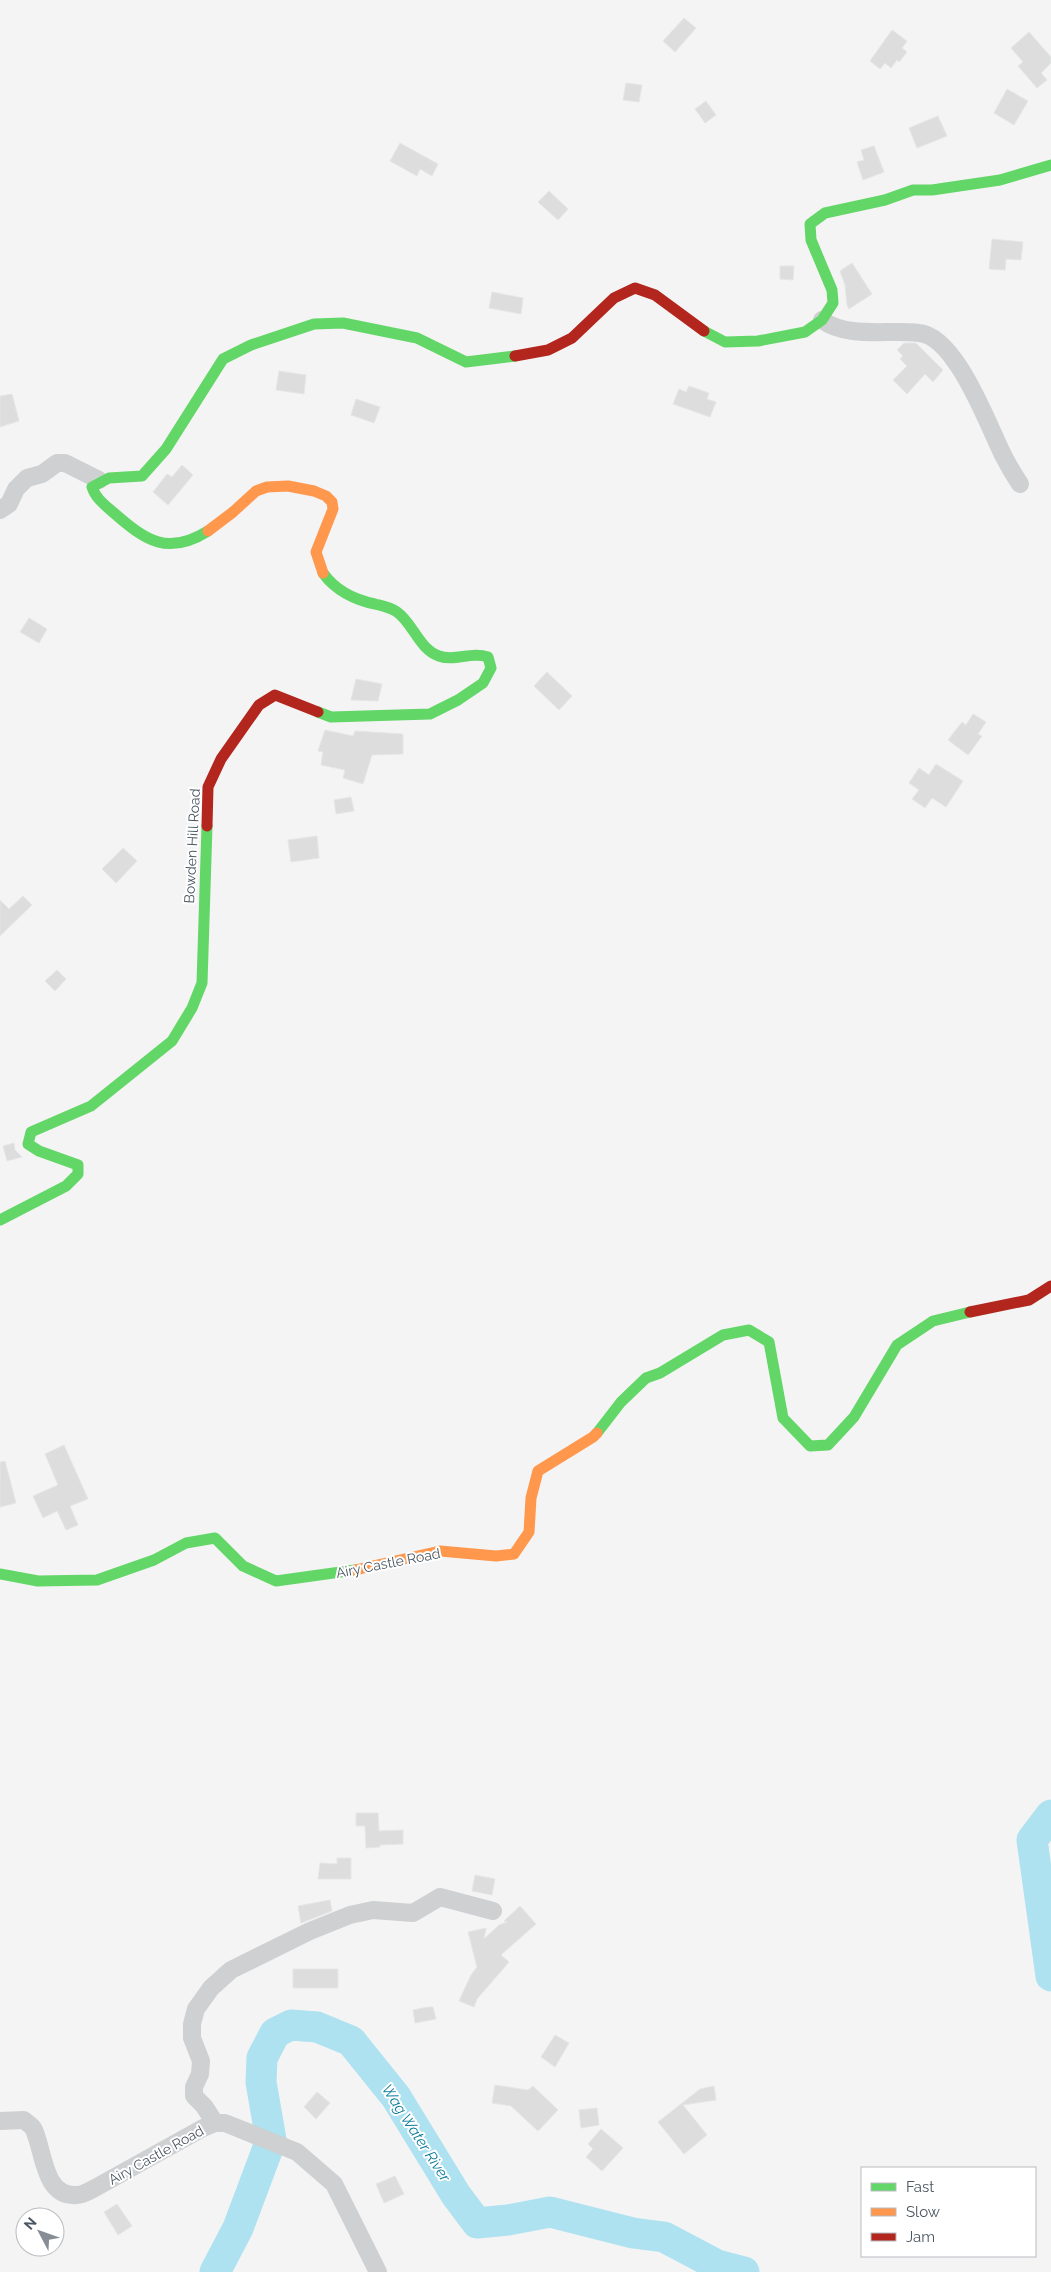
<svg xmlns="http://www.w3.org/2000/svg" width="1051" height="2272" font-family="Raleway,sans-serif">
<rect width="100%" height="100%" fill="#f4f4f4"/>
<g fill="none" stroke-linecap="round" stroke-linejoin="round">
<path stroke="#aee2f0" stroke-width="31" d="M1051 1815 1032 1840 1051 1976
M215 2272 238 2228 271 2140 261 2082 262 2058 275 2033 291 2025 317 2027 351 2041 396 2097 456 2195 477 2223 508 2220 550 2212 633 2233 664 2237 717 2265 744 2272"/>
</g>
<path fill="#ddddde" stroke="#e5e6e7" d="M684 18 696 28 675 52 663 41Z
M892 30 907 41 902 48 907 52 899 62 897 60 891 68 885 63 880 69 870 61Z
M1029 32 1051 57V63L1041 73 1047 80 1037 88 1018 66 1023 62 1011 48Z
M626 83 642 85 639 102 623 100Z
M1007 89 1028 101 1014 125 994 113Z
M706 101 716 115 705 123 695 109Z
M938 116 947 136 917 148 909 128Z
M400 143 438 164 432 176 420 169 417 176 390 161Z
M874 146 884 172 863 180 857 162 864 160 861 150Z
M549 191 568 209 558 220 538 202Z
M992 239 1023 242 1021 260 1006 259 1005 270 989 269Z
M852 263 872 294 849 309 847 305 845 285 840 271Z
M780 266H794L793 280 780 279Z
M492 292 523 298 521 314 489 308Z
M904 343H916L943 370 933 382 925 374 907 394 893 380 907 366 900 359 903 356 897 350Z
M279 371 306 375 304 394 276 390Z
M689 386 709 393 707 399 716 402 710 417 673 404 679 389 686 392Z
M12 394 19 421 0 427V396Z
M356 399 380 407 374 423 351 415Z
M182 465 193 475 168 505 153 492 167 474 172 477Z
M29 618 47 629 39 643 20 632Z
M547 672 572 696 559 710 534 686Z
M356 679 382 684 378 701 351 700Z
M973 714 986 722 978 734 982 736 968 755 948 740 962 722 966 725Z
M325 730 353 736 355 731 403 734V754L372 755 363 784 343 778 345 770 321 765 323 752 318 751Z
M936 764 963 781 946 807 932 798 925 808 912 799 919 790 909 783 919 768 929 775Z
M351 797 354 811 336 814 334 800Z
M317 836 319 858 291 862 288 840Z
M123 848 137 861 116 883 102 869Z
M23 896 32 905 0 936V900L9 909Z
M57 970 66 979 55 991 45 981Z
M14 1143 15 1150 22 1157 7 1161 3 1146Z
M64 1445 88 1499 70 1506 78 1525 66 1530 57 1511 43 1518 33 1496 58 1485 45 1454Z
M5 1461 16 1503 0 1507V1462Z
M356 1813H378L379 1831 403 1830V1844L380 1845V1847L366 1848 365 1826H356Z
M337 1858H351V1879H318L320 1863 337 1864Z
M475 1875 495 1879 492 1895 472 1891Z
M330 1900 332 1911 301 1923 298 1906Z
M520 1906 536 1924 501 1955 509 1962 477 1999 474 2007 459 2001 471 1975 477 1967 468 1932 486 1928 484 1939 499 1925 507 1922 504 1921Z
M293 1969H338V1988H293Z
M428 2007H433L436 2019 415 2023 413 2010Z
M555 2035 569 2043 555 2067 541 2057Z
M495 2085 528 2090 533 2086 558 2110 538 2131 511 2106 492 2103Z
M714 2086 716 2100 683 2105 707 2135 684 2154 658 2122 700 2089Z
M317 2092 330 2103 316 2119 304 2107Z
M597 2108 599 2125 581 2128 579 2110Z
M601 2129 623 2148 602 2171 586 2157 593 2149 588 2144Z
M395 2176 404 2194 384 2203 376 2184Z
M117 2204 132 2226 118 2235 104 2212Z"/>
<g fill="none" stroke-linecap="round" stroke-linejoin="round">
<path stroke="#ced0d2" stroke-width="18" d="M822 320C848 339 889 329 919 333 956 336 988 425 1003 455 1008 465 1014 475 1020 484
M0 510 9 504 16 489 27 478 42 474 57 463H65L99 480
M0 2121 24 2120C27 2123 31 2125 33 2128 44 2147 42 2198 77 2195 83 2195 89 2191 95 2188L203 2128 215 2123H225L297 2152 334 2184 378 2272
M215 2123 204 2106 194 2096V2087L200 2074 201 2061 192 2038V2024L196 2009 211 1988 231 1970 310 1931 350 1915 373 1910 413 1913 440 1897 493 1911"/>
<path stroke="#63d668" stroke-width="11" d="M704 331 725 342 758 341 805 332 822 320 833 303 832 290 811 240 810 224 825 213 885 200 913 190H932L1000 180 1051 165
M208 531C168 556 146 541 114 513 105 505 96 499 92 487L109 478 142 476 166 449 223 359 251 345 314 324 343 323 417 338 466 362 515 356
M318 712 331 717 430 714 458 700 483 683 491 668 488 657C471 651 455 662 439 656 419 649 413 623 397 612 390 607 383 606 375 604 355 600 335 590 323 573
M0 1220 66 1186 78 1174V1165L39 1151 28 1144 31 1132 91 1106 172 1041 192 1008 202 983 207 826
M597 1433 621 1402 646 1378 660 1373 723 1335 749 1330 769 1342 783 1418 810 1446 828 1445 854 1417 897 1345 933 1321 970 1312
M0 1574 38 1581 97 1580 154 1560 186 1543 215 1538 243 1566 276 1581 355 1570"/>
<path stroke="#ff974d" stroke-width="11" d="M208 531 233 512 256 491 267 487 288 486 314 491 326 496 332 502 333 509 316 552 323 573
M355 1570 440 1551 496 1556 514 1554 529 1532 531 1498 538 1471 593 1437 597 1433"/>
<path stroke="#b3261e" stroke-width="11" d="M515 356 548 350 572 338 614 298 635 288 655 295 704 331
M207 826 208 787 221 759 259 705 275 695 318 712
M970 1312 1029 1300 1051 1286"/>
</g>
<g text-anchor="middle" stroke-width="4" stroke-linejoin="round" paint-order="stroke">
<g font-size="14" fill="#4a5661" stroke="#fff">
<text transform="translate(192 846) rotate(-87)" y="5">Bowden Hill Road</text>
<text transform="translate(388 1563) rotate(-11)" y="5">Airy Castle Road</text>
<text transform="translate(156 2155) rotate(-29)" y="5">Airy Castle Road</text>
</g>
<g font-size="15" font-style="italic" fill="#0c7c9b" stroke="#fff">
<text transform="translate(416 2133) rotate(57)" y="5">Wag Water River</text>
</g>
</g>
<rect x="861" y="2167" width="175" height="90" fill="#ffffff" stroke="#b7bbc0"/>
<rect x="871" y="2183" width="25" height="8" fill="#63d668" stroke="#b7bbc0"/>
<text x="906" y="2192" font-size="15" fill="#4a5661">Fast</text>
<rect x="871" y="2208" width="25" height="8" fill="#ff974d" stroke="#b7bbc0"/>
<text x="906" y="2217" font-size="15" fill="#4a5661">Slow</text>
<rect x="871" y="2233" width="25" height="8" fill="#b3261e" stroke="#b7bbc0"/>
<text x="906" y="2242" font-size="15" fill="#4a5661">Jam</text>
<g transform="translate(40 2232) rotate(311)"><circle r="24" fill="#ffffff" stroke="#b7bbc0"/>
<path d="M0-4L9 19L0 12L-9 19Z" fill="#868d94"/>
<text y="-8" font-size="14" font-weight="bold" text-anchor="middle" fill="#4a5661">N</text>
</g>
</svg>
